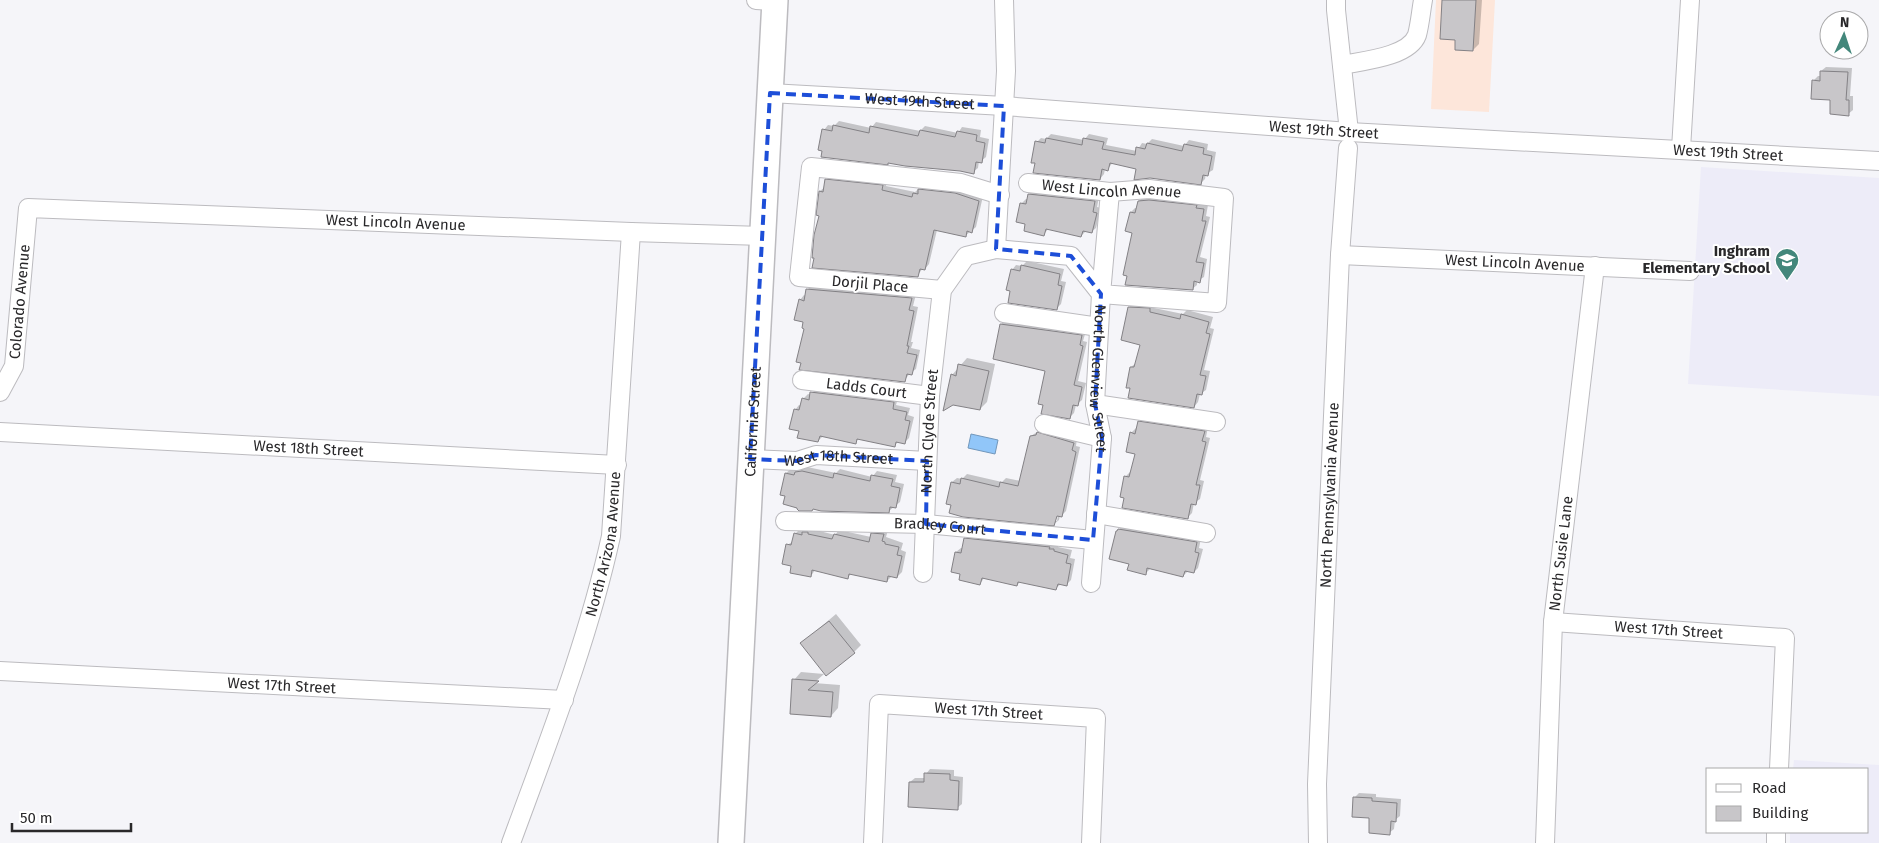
<svg xmlns="http://www.w3.org/2000/svg" width="1879" height="843" font-family="'Fira Sans',sans-serif">
<rect width="100%" height="100%" fill="#f5f5f9"/>
<path fill="#fde6da" d="M1436 0H1495L1489 112 1431 109Z"/>
<path fill="#edecf8" d="M1701 167 1879 178V396L1688 384Z
M1794 760 1879 765V843H1790V832H1868V769H1793Z"/>
<path fill="#91c6f9" stroke="#7297bb" d="M971 434 998 440 995 454 968 448Z"/>
<path fill="#0003" fill-rule="evenodd" d="M1444 0H1482L1479 44 1473 50 1456 38Z
M1826 67 1852 68 1850 96H1853V110L1848 114 1813 81 1818 76H1821V71Z
M839 121 871 128 876 122 920 131 925 126 958 133 962 127 981 130 980 137 989 139 986 157 981 161H979L978 168 973 172 824 130 828 125 834 126Z
M1051 134 1084 140 1089 134 1108 138 1106 145 1137 151 1142 143 1147 144 1152 139 1184 146 1189 140 1208 144 1207 150 1216 152 1213 170 1206 174 1205 179 1201 183 1113 162 1108 169H1105L1104 174 1100 179 1037 142 1041 138 1046 139Z
M831 175 887 181 886 186 915 192 923 185 960 189 983 196 976 227 965 236 937 230 929 264 925 269 923 268 917 276 820 215V191L825 187 826 180Z
M1034 190 1099 197 1097 207 1101 208 1096 228 1091 232 1086 231 1081 236 1049 228 1044 234 1027 224 1022 203 1026 199H1028L1029 194Z
M1144 196 1208 205 1206 216 1210 217 1200 257 1207 259 1204 277 1197 281V285L1192 289 1133 232 1131 212 1135 208H1137L1139 201Z
M1027 261 1064 269 1061 281 1066 282 1061 304 1056 309 1012 270 1016 265 1022 266Z
M812 285 916 294 913 306 918 307 911 342H913L911 348 920 350 916 369 910 373 904 381 805 328 800 300 804 295 806 296 808 289Z
M1134 303 1154 304V308L1183 314 1187 310 1213 317 1210 328 1214 329 1204 370 1210 371 1206 390 1200 394 1198 402 1194 407 1131 387V367L1136 363 1142 344 1129 307Z
M1006 320 1086 331 1083 341 1087 342 1078 381 1086 383 1082 400 1076 405 1074 413 1069 418 1046 370 1001 324Z
M967 358 995 364 987 402 980 409 952 375Z
M816 388 898 398 896 405 910 408 908 415 914 417 909 438 905 442 899 441 894 446 860 438 855 442 823 436 818 441 800 430 795 410 799 405 802 406 803 399 808 394 811 395Z
M1144 417 1208 427 1206 437 1210 438 1200 480 1204 481 1200 499 1194 503 1192 513 1187 518 1125 497V477L1130 472 1132 473 1136 453 1131 433 1136 428 1138 429 1139 422Z
M1043 428 1077 438 1076 446 1080 447 1066 511 1061 516 1060 515 1059 520 1054 524 952 482 957 478 962 479 967 474 1002 482 1006 478 1021 481 1031 436ZM1059 510 1057 521H1054Z
M801 467H807L836 473 840 469 872 477 877 471 897 475 895 482 904 484 900 502 889 511 786 473 791 469 798 470Z
M1124 525 1201 538 1199 548 1203 549 1198 568 1194 572 1188 571 1183 576 1150 569 1146 573 1131 563 1117 531Z
M808 528 835 535 839 530 871 537 877 529 888 530 886 537 903 543 901 550 906 552 902 572 897 577 892 576 887 581 852 573 848 577 815 570 811 576 793 565 787 545 794 541 795 534 800 529 805 530Z
M970 534 1058 545V547L1072 550 1070 558 1075 559 1071 580 1066 585 1061 584 1056 588 1021 581 1017 585 984 578 980 584 962 573 953 571 956 552 961 548H963L965 539Z
M836 614 861 645 854 652 802 643Z
M801 672 824 674 814 683 840 685 838 708 831 716 794 680Z
M930 769 954 770V776L963 777 962 804 957 808 910 782 915 778H925L926 774Z
M1359 793 1376 794V797L1401 799 1400 816 1395 820 1394 829 1389 833 1371 817 1354 798Z"/>
<path fill="#c8c6c9" stroke="#838185" d="M1442 0H1476L1473 51 1455 50V40L1440 39Z
M1820 71 1848 72 1846 100H1849V116L1830 114V100L1811 99 1812 80 1820 81Z
M833 125 869 133 870 126 918 136 920 130 955 137 957 131 977 135 976 141 985 143 982 163 976 162 974 174 960 171 905 166 888 163V165L821 157 822 151 818 150 822 129 832 131Z
M1046 138 1082 145 1083 138 1104 142 1102 149 1135 155 1136 147 1145 149 1147 143 1182 151 1184 144 1204 148 1203 154 1212 156 1208 176 1203 175 1201 185 1150 178 1134 180 1136 169 1110 163 1108 171 1102 169 1100 180 1033 173 1035 163H1031L1035 141 1045 143Z
M825 179 883 185 882 190 912 197 913 193 918 194V189L955 193 979 201 972 233 967 231 966 237 934 230 925 270 920 269 918 277 812 268 814 258H812L814 235 819 216 816 215 819 191 823 192Z
M1028 194 1095 201 1093 212 1097 213 1092 233 1083 231 1081 237 1046 229 1044 236 1024 231 1025 224 1016 222 1020 203 1026 204Z
M1149 200 1197 205 1196 208 1204 209 1202 221H1206L1196 262 1204 263 1200 283 1194 281 1193 290 1125 285 1127 276 1123 275 1132 233 1125 231 1130 212 1135 213 1138 201Z
M1021 265 1060 274 1058 285 1062 286 1057 310 1008 303 1010 291 1006 290 1011 269 1020 271Z
M806 289 912 298 909 310 914 311 907 346H909L907 353 917 355 912 375 907 374 905 382 799 370 801 363 796 362 804 329 802 328 803 322 794 320 799 299 804 301Z
M1128 307 1150 308V312L1180 319 1181 314 1209 322 1206 333 1210 334 1200 375 1206 376 1202 395 1197 394 1194 408 1128 398 1130 388H1126L1130 367H1134L1140 345 1121 340Z
M1000 324 1082 335 1080 345 1083 346 1074 385 1082 387 1078 406 1073 405 1070 419 1041 414 1043 405 1038 404 1045 371 993 359Z
M958 364 989 371 980 410 953 405 943 411 951 374 956 376Z
M810 392 894 402 893 409 907 412 905 420 910 421 905 444 896 442 895 447 857 439 856 444 820 436 818 442 797 438 799 431 789 429 794 409 799 410 802 398 809 400Z
M1138 421 1205 431 1202 441 1206 442 1196 485H1200L1196 505 1191 504 1188 519 1122 508 1124 498 1120 497 1124 476 1129 477 1135 454 1126 452 1130 432 1135 434Z
M1037 432 1074 443 1072 450 1076 452 1062 517 1057 516 1054 526 963 517 949 513 951 505 946 504 951 482 960 484 961 478 999 487 1000 482 1018 486 1030 436 1036 435Z
M802 471 833 478 834 473 870 481 871 475 893 479 891 486 900 488 896 508 890 507 889 513 821 511 813 509 812 511H799L797 509V508L783 504 785 496 780 495 785 473 794 475 795 472Z
M1118 529 1197 542 1195 552 1199 553 1194 573 1185 571 1183 577 1147 568 1146 575 1127 570 1129 564 1109 559 1116 531H1117Z
M802 532H808V534L832 539 834 534 869 542 871 533 884 534 882 541 885 542V544L899 547 897 555 902 556 897 578 888 576 887 582 849 574 848 579 812 570 811 577 790 573 791 566 782 564 786 544 791 545 794 533 802 535Z
M964 538 1050 547 1049 549H1054V551L1068 555 1066 563 1071 564 1067 586 1058 584 1056 590 1018 582 1017 586 982 578 980 585 959 580 960 574 951 572 955 552 961 553Z
M829 621 855 653 826 676 800 643Z
M792 679 819 681 808 690 833 692 831 717 790 714Z
M924 773 950 774V780L959 781 958 810 908 807 909 782H924Z
M1353 797 1372 798V801L1397 803 1396 822 1391 821 1390 835 1369 833V818L1352 817Z"/>
<g fill="none" stroke-linecap="round" stroke-linejoin="round">
<g stroke="#bcbbbf" stroke-width="20">
<g id="street">
<path d="M756 0 775 1"/>
<path d="M1336 0V10L1349 132"/>
<path d="M1342 65C1362 61 1409 57 1417 35 1420 24 1421 11 1423 0"/>
<path id="s1" d="M770 93 1004 106 1349 132 1879 161"/>
<path d="M1681 149 1690 0"/>
<path id="s2" d="M1028 183 1110 192 1149 189 1224 198 1217 303 1101 294 1110 192"/>
<path d="M996 249 1006 71 1004 0"/>
<path id="s3" d="M1340 255 1690 271"/>
<path d="M942 290 799 277 811 167 961 183 1000 195"/>
<path d="M1004 313 1099 327"/>
<path id="s4" d="M802 380 930 396"/>
<path id="s5" d="M0 392 14 366 28 208 631 232 763 236"/>
<path d="M1095 404 1216 422"/>
<path d="M1044 424 1102 438"/>
<path id="s6" d="M0 432 617 465"/>
<path id="s7" d="M750 459 797 461 816 455 927 461"/>
<path d="M1096 514 1206 533"/>
<path id="s8" d="M785 521 926 524 1093 540"/>
<path id="s9" d="M923 573 930 396 942 290 966 256 996 249 1071 256 1101 294 1095 404 1102 438 1091 583"/>
<path id="s10" d="M1553 622 1785 638 1779 769"/>
<path id="s11" d="M0 671 564 700"/>
<path id="s12" d="M511 843C548 742 588 641 611 536L631 232"/>
<path id="s13" d="M873 843 879 704 1096 718 1091 843"/>
<path id="s14" d="M1318 843 1317 784 1340 255 1348 148"/>
<path id="s15" d="M1545 843 1553 622 1595 266"/>
<path d="M1776 843V832"/>
</g>
</g>
<g stroke="#bcbbbf" stroke-width="28">
<g id="secondary">
<path id="s16" d="M731 843 775 0"/>
</g>
</g>
<use href="#street" stroke="#fff" stroke-width="18"/>
<use href="#secondary" stroke="#fff" stroke-width="25"/>
</g>
<path fill="none" stroke="#1d4ed8" stroke-width="4" stroke-dasharray="10 6" stroke-linejoin="round" d="M770 93 1004 106 996 249 1071 256 1101 294 1095 404 1102 438 1093 540 926 524 927 461 816 455 797 461 750 459Z"/>
<defs>
<g id="school-pin" transform="scale(1.25)"><path d="M0 17L-7.5 6A9.5 9.5 0 1 1 7.5 6Z" fill="#43877b" stroke="#fff"/><path d="M0-5L7-2L0 1L-7-2ZM-4 1L0 2.5L4 1V4Q0 6-4 4Z" fill="#fff"/></g>
</defs>
<g fill-rule="evenodd">
<use href="#school-pin" x="1787" y="260"/>
</g>
<g text-anchor="middle" stroke-width="4" stroke-linejoin="round" paint-order="stroke">
<g font-size="15" fill="#29282a" stroke="#fff">
<text dy="5" stroke="none"><textPath href="#s1" startOffset="150">West 19th Street</textPath></text>
<text dy="5" stroke="none"><textPath href="#s1" startOffset="555">West 19th Street</textPath></text>
<text dy="5" stroke="none"><textPath href="#s1" startOffset="960">West 19th Street</textPath></text>
<text dy="5" stroke="none"><textPath href="#s2" startOffset="84">West Lincoln Avenue</textPath></text>
<text dy="5" stroke="none"><textPath href="#s5" startOffset="556">West Lincoln Avenue</textPath></text>
<text dy="5" stroke="none"><textPath href="#s3" startOffset="175">West Lincoln Avenue</textPath></text>
<text transform="translate(870 284) rotate(5)" y="5">Dorjil Place</text>
<text dy="5" stroke="none"><textPath href="#s5" startOffset="94">Colorado Avenue</textPath></text>
<text dy="5" stroke="none"><textPath href="#s9" startOffset="565">North Glenview Street</textPath></text>
<text dy="5" stroke="none"><textPath href="#s4" startOffset="65">Ladds Court</textPath></text>
<text dy="5" stroke="none"><textPath href="#s16" startOffset="422">California Street</textPath></text>
<text dy="5" stroke="none"><textPath href="#s9" startOffset="142">North Clyde Street</textPath></text>
<text dy="5" stroke="none"><textPath href="#s6" startOffset="309">West 18th Street</textPath></text>
<text dy="5" stroke="none"><textPath href="#s7" startOffset="89">West 18th Street</textPath></text>
<text dy="5" stroke="none"><textPath href="#s14" startOffset="348">North Pennsylvania Avenue</textPath></text>
<text dy="5" stroke="none"><textPath href="#s8" startOffset="155">Bradley Court</textPath></text>
<text dy="5" stroke="none"><textPath href="#s12" startOffset="314">North Arizona Avenue</textPath></text>
<text dy="5" stroke="none"><textPath href="#s15" startOffset="290">North Susie Lane</textPath></text>
<text dy="5" stroke="none"><textPath href="#s10" startOffset="116">West 17th Street</textPath></text>
<text dy="5" stroke="none"><textPath href="#s11" startOffset="282">West 17th Street</textPath></text>
<text dy="5" stroke="none"><textPath href="#s13" startOffset="249">West 17th Street</textPath></text>
</g>
<g font-size="15" font-weight="bold" fill="#29282a" stroke="#fff" text-anchor="end">
<text x="1770" y="256">Inghram<tspan x="1770" dy="17">Elementary School</tspan></text>
</g>
</g>
<rect x="1706" y="768" width="162" height="65" fill="#ffffff" stroke="#a9a9aa"/>
<rect x="1716" y="784" width="25" height="8" fill="#ffffff" stroke="#a9a9aa"/>
<text x="1752" y="793" font-size="15" fill="#29282a">Road</text>
<rect x="1716" y="806" width="25" height="15" fill="#c8c6c9" stroke="#a9a9aa"/>
<text x="1752" y="818" font-size="15" fill="#29282a">Building</text>
<g transform="translate(1844 35) rotate(3)"><circle r="24" fill="#ffffff" stroke="#a9a9aa"/>
<path d="M0-4L9 19L0 12L-9 19Z" fill="#43877b"/>
<text y="-8" font-size="14" font-weight="bold" text-anchor="middle" fill="#29282a">N</text>
</g>
<path d="M12 823v8h119v-8" fill="none" stroke="#29282a" stroke-width="2.5"/>
<text x="20" y="823" font-size="15" fill="#29282a" stroke="#ffffff" stroke-width="4" paint-order="stroke">50 m</text>
</svg>
